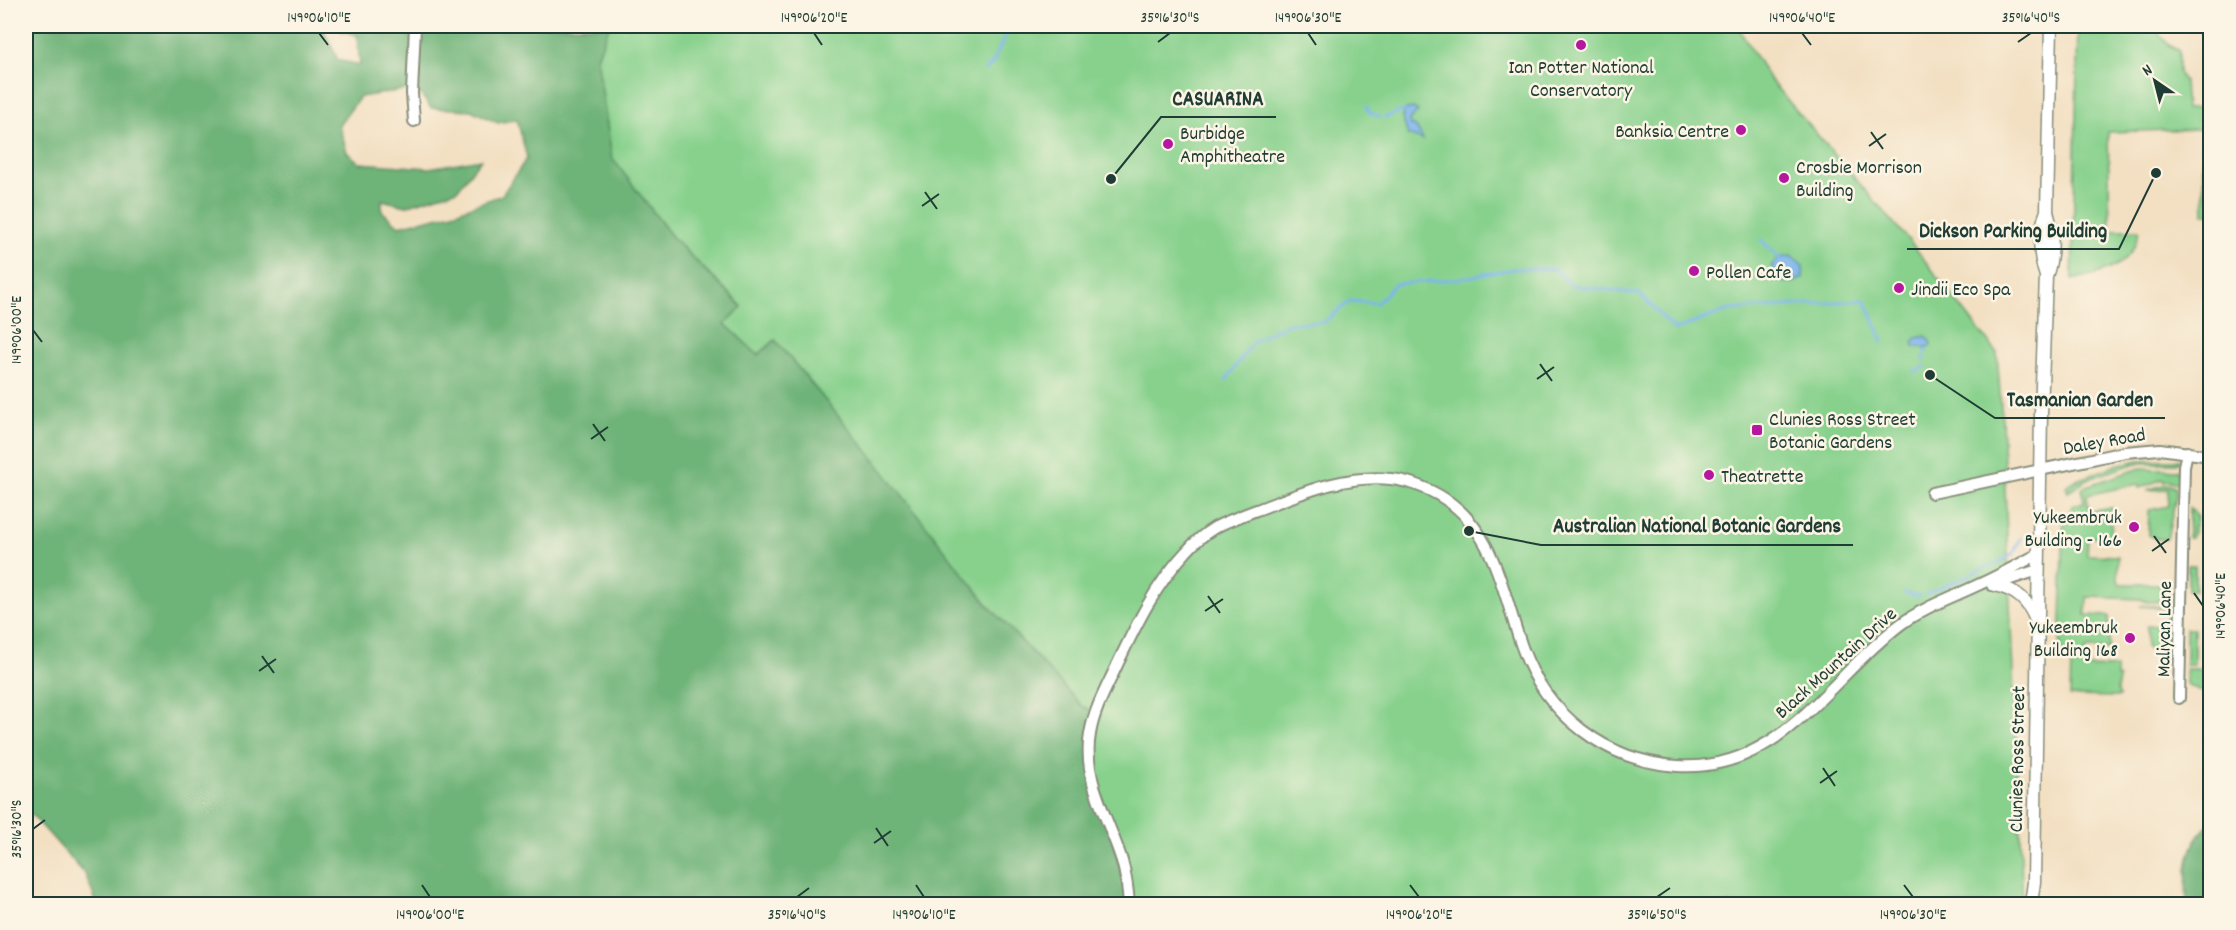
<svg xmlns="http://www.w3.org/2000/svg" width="2236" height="930" font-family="Dekko,sans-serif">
<rect width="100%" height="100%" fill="#fcf5e5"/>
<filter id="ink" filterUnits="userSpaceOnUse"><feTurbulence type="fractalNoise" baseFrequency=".0167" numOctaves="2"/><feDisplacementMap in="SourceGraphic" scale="12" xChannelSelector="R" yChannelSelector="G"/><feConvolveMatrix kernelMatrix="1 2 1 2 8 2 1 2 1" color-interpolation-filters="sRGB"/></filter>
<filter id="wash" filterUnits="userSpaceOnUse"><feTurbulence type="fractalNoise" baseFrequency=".008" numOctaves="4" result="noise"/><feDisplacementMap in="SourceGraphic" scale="24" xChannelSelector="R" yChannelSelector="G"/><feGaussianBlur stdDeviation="1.35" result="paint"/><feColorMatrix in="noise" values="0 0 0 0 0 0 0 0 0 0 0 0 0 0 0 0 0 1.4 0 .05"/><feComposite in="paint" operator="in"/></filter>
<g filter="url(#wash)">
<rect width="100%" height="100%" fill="#f3e0c3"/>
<path fill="#88d18d" stroke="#548760" stroke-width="1.5" d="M609 26H1737L1770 80 1912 244 1997 353 2002 419 2023 904H1129L1089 764 1082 706C1012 641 955 563 896 488 857 438 816 389 775 340L758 355 725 324 742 306 673 238 612 158 597 58Z
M2078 26H2151L2169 45 2179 51V72L2184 82 2186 109 2210 107V213L2204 214 2202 129 2108 132 2110 230H2139C2135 267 2103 272 2072 280Z
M2139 460H2179V463H2136L2088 479 2068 492 2066 486 2072 482 2119 464Z
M2141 468 2178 470 2179 481 2175 483 2169 480 2164 481 2163 479 2139 488 2138 484 2087 495 2089 512 2112 508 2111 537H2088L2087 555 2118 556V581L2121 584H2170L2169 601 2147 602 2140 599 2087 597 2086 615 2109 616V650L2086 649 2084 667 2116 668V677L2119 678 2117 692 2119 697 2070 696 2071 657 2060 656 2064 515 2070 514 2073 505 2084 502 2082 489 2086 486Z
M2167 484 2176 488V496L2167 539H2157L2148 535 2149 510 2169 506 2168 489 2147 490Z
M2189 508 2193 511 2197 518 2191 538H2188Z
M2188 565H2195V590H2188Z
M2140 606 2176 607C2175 625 2169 634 2164 651L2146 648 2147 626H2165L2168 608Z
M2186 629H2194V665H2186Z
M2186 669H2210V684L2203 692 2186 684Z"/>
<path fill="#6eb378" stroke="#467856" stroke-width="1.5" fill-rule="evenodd" d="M26 26H327L324 31 338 60 360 65 357 35 341 31 344 26H609L597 58 612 158 673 238 742 307 725 324 758 355 775 340 874 459 987 604 1082 706 1096 712 1089 747 1129 904H97L85 874 32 815 26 816ZM416 88 431 108 471 110 498 123 517 119 527 158 502 195 453 213 399 226 382 211V200L406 206 457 190 481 159 429 168 360 163 347 152 339 125 360 97Z
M2210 824V904H2187C2185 875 2185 844 2210 824Z"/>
<path fill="#7bb5ec" stroke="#4d7990" stroke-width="1.5" d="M1413 108 1418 111 1409 120 1411 126 1416 127 1423 140 1408 135 1403 120 1404 111 1407 109Z
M1791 256 1803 266V278L1794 282H1781L1771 266 1779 258Z
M1926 336 1931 343 1929 347H1926V350L1923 347 1914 346 1913 342 1917 338Z"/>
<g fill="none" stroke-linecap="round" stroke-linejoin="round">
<path stroke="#7bb5ec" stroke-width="3" d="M985 70 992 64 1010 26
M1367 107 1369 112 1380 117
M1385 117C1392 116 1396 112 1404 111
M1761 240 1781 259
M1926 350 1927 353
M1924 360V356
M1914 372 1925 367
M1226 380 1254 341 1289 323 1324 322 1350 301 1377 303 1395 284 1457 279 1513 269H1555L1571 285 1640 294 1675 330 1728 310 1865 300 1883 342
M1905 593 1919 596
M1926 594 2005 559 2014 553 2020 539"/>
</g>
</g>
<g filter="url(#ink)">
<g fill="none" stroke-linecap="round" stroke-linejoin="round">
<g stroke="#898e7c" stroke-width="14">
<path id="minor" d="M414 121 412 93 415 26
M1932 493 2125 452 2160 449 2210 456
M1992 585 2038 570
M2179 698 2184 466 2187 452
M1129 904C1128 890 1126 875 1122 861 1109 818 1082 780 1090 734 1094 709 1107 687 1117 665 1136 625 1155 585 1186 552 1194 543 1204 534 1214 528 1229 520 1246 514 1262 508 1302 493 1346 474 1391 479 1412 481 1435 491 1452 504 1496 538 1504 597 1522 647 1546 715 1606 761 1677 766 1781 773 1828 678 1901 624 1924 607 1953 597 1980 584 2000 575 2019 564 2039 554"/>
</g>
<g stroke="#898e7c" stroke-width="15">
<path id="tertiary" d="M2046 276C2038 253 2038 233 2047 211
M1995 585C2016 590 2028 600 2036 620
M2031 904 2034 882 2041 413 2046 276C2054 255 2053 233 2047 211L2051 26"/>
</g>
<use href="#minor" stroke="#fff" stroke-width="10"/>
<use href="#tertiary" stroke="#fff" stroke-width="12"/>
</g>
</g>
<path fill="none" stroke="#1f3d34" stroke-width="2" d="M319 33 328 45M814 33 822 45M1308 33 1316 45M1802 33 1811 45M1158 42 1170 33M2018 42 2031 33M1871 132 1883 149M1869 146 1886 134M925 192 937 209M922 206 939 194M33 330 42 342M1540 364 1552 381M1537 379 1554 367M593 424 605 441M591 439 608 427M2154 536 2166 553M2152 551 2169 539M2194 593 2203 606M1208 596 1220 613M1205 611 1223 599M262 656 274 673M259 671 276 659M1823 768 1835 786M1820 783 1837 771M876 828 888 846M33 829 45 820M874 843 891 831M422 885 430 897M916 885 924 897M1410 885 1419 897M1904 885 1913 897M797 897 809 888M1657 897 1670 888"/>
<g fill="#b5179e" stroke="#fcf5e5" stroke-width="2">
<circle cx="1581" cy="45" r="6"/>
<circle cx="1741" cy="130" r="6"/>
<circle cx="1168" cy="144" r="6"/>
<circle cx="1784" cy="178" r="6"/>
<circle cx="1694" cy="271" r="6"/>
<circle cx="1899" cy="288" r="6"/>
<rect x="1751" y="424" width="12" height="12" rx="3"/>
<circle cx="1709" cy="475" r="6"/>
<circle cx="2134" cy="527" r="6"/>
<circle cx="2130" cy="638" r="6"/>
</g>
<g text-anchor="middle" stroke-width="5" stroke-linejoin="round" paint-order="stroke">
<g font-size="20" fill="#1f3d34" stroke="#fcf5e5" text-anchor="start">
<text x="1581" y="73" text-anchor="middle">Ian Potter National<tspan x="1581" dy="23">Conservatory</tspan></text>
<text x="1729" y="137" text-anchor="end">Banksia Centre</text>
<text x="1180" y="139">Burbidge<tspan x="1180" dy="23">Amphitheatre</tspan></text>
<text x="1796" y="173">Crosbie Morrison<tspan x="1796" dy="23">Building</tspan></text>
<text x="1706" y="278">Pollen Cafe</text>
<text x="1911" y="295">Jindii Eco Spa</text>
<text x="1769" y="425">Clunies Ross Street<tspan x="1769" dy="23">Botanic Gardens</tspan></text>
<text x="1721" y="482">Theatrette</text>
<text x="2122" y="523" text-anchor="end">Yukeembruk<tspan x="2122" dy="23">Building - 166</tspan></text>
<text x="2118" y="633" text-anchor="end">Yukeembruk<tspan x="2118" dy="23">Building 168</tspan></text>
</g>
<g font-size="20" fill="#1f3d34" stroke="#fcf5e5">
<text transform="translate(2104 440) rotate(-10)" y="7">Daley Road</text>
<text transform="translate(2163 629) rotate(-89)" y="7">Maliyan Lane</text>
<text transform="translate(1835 662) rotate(-42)" y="7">Black Mountain Drive</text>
<text transform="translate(2016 759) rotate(-89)" y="7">Clunies Ross Street</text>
</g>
</g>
<path fill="none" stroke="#1f3d34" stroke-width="2" d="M1111 179L1161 117H1276M2156 173L2119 249H1907M1930 375L1995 418H2165M1469 531L1541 545H1853"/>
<g fill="#1f3d34" stroke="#fcf5e5" stroke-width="2">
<circle cx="1111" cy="179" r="6"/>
<circle cx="2156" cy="173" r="6"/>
<circle cx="1930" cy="375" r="6"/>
<circle cx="1469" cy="531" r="6"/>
</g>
<g font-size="21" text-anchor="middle" font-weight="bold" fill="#1f3d34" stroke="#fcf5e5" stroke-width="5" stroke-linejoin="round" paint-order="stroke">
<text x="1218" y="105">CASUARINA</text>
<text x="2013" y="237">Dickson Parking Building</text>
<text x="2080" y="406">Tasmanian Garden</text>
<text x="1697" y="532">Australian National Botanic Gardens</text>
</g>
<rect width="2236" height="930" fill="none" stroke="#fcf5e5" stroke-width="66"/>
<g transform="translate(2155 81) rotate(325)" stroke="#fcf5e5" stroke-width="4.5" paint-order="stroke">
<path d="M0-4.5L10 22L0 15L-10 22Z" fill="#1f3d34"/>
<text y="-9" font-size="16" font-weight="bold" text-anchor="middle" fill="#1f3d34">N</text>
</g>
<rect x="33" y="33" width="2170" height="864" fill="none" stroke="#1f3d34" stroke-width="2"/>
<g font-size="15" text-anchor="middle" fill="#1f3d34">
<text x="319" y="22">149°06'10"E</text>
<text x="814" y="22">149°06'20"E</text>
<text x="1170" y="22">35°16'30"S</text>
<text x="1308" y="22">149°06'30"E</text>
<text x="1802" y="22">149°06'40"E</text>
<text x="2031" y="22">35°16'40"S</text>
<text transform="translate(16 330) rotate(-90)" y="5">149°06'00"E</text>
<text transform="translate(2220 606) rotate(-90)" y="5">149°06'40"E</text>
<text transform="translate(16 829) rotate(-90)" y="5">35°16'30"S</text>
<text x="430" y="919">149°06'00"E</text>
<text x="797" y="919">35°16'40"S</text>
<text x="924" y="919">149°06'10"E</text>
<text x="1419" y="919">149°06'20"E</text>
<text x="1657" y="919">35°16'50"S</text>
<text x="1913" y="919">149°06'30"E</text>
</g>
</svg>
